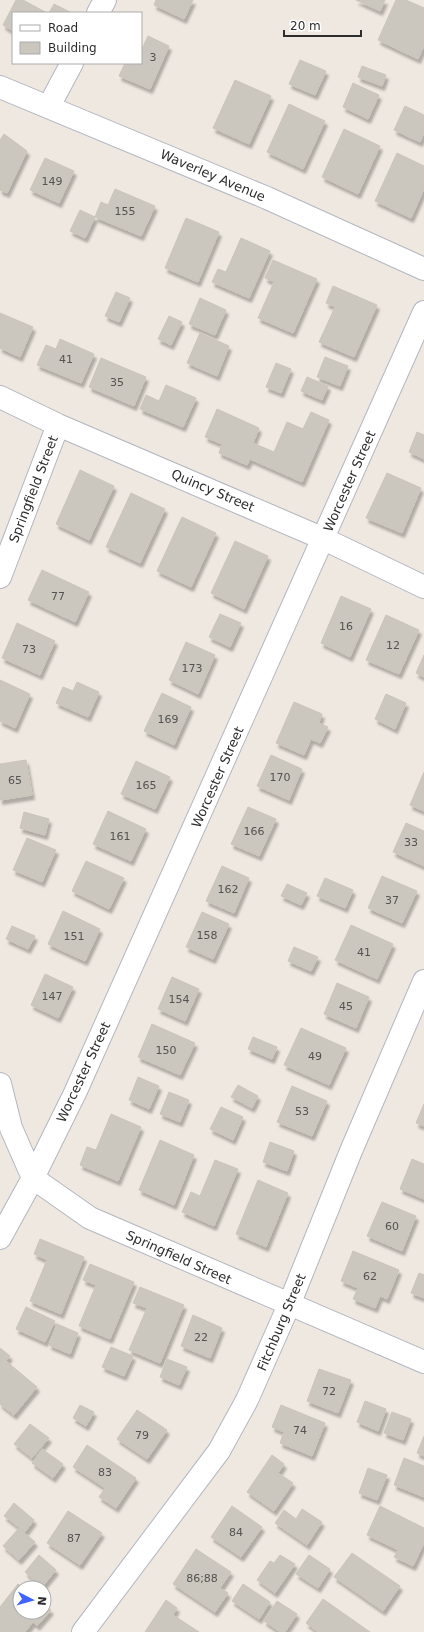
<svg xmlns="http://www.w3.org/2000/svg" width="424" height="1632" font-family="'DejaVu Sans',sans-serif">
<defs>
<filter id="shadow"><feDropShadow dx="2.5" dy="4.5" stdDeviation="1" flood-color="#0004"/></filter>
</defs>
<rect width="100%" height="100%" fill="#efe8e0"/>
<path fill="#cbc6be" stroke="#cbc4b9" filter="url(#shadow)" d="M16 0H23L47 13H13V31L3 25Z
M156 0H193L184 19 154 5Z
M356 0H385L380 11Z
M396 0H406L424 8V46L418 59 378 40Z
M54 4 72 13H49Z
M148 36 169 46 150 89 119 76 125 63H141V51Z
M300 60 326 71 315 95 289 84Z
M362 66 386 75 382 86 358 77Z
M235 80 271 96 249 144 213 128Z
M353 83 379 95 368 119 343 107Z
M289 104 325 121 303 169 267 152Z
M405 106 424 115V133L420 142 394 130Z
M344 129 380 146 358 194 322 177Z
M4 134 27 151 7 193 0 190V140Z
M397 153 424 166V189L411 218 375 201Z
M45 158 74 171 59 203 30 190Z
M115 189 155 206 141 236 95 217 101 202 108 205Z
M80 210 95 217 85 238 70 231Z
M186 218 219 232 198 282 165 268Z
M241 238 270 251 249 298 212 282 218 269 226 272Z
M273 260 317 279 293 333 258 318 274 282 265 278Z
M333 286 377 305 354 357 319 342 335 307 326 303Z
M116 292 130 298 119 322 105 316Z
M200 298 226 310 215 335 189 324Z
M0 313 33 327 20 357 0 348Z
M169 316 182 322 171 345 158 339Z
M200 333 229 346 217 376 187 363Z
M60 339 94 354 81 383 37 365 46 345 56 349Z
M325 357 348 366 340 386 317 377Z
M101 358 146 377 134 406 89 387Z
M276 363 291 369 281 393 266 387Z
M307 377 328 386 322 400 301 391Z
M166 385 196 398 183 427 140 409 146 395 159 401Z
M217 409 259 428 253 443 274 452 287 422 303 429 311 412 329 420 302 482 250 459 247 465 219 453 222 444 205 437Z
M417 432 424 435V459L409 452Z
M80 470 114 486 89 540 56 524Z
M387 473 421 488 402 533 366 518Z
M131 493 165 509 140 563 106 547Z
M182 517 216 533 191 587 157 571Z
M235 541 268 556 244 609 211 593Z
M42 570 89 592 75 622 28 600Z
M341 596 371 609 350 657 321 643Z
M220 614 241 623 230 647 209 637Z
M386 615 419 630 399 674 366 660Z
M17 623 55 641 40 675 2 658Z
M186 642 215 655 198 694 169 680Z
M424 655V677L416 673Z
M0 680 30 694 15 728 0 721Z
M77 682 99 692 88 717 56 703 63 687 73 691Z
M162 693 191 707 174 745 144 731Z
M386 694 406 703 395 729 375 719Z
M294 702 322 714 319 723 328 727 320 743 311 739 304 755 276 743Z
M271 755 302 769 289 800 257 786Z
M26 760 32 795 0 800V764Z
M136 761 170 777 155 809 121 794Z
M424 772V811L410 805Z
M248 807 276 819 259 856 231 844Z
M108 811 146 829 131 861 93 844Z
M24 812 49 819 45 835 20 828Z
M406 823 424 831V866L393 852Z
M27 838 56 850 42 882 13 870Z
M86 861 124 878 109 909 72 891Z
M222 866 249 878 234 913 206 901Z
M382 876 417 891 402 923 368 908Z
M325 878 353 890 345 908 317 896Z
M287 884 307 893 301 905 281 896Z
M63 911 100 929 85 961 48 944Z
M202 912 229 924 213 959 186 947Z
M351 925 393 944 377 979 335 960Z
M12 926 35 936 28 949 6 939Z
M294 947 318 957 311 971 288 961Z
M45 974 73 987 58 1018 31 1005Z
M172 977 199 989 185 1021 158 1009Z
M337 983 369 997 356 1028 324 1014Z
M152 1024 195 1043 180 1075 138 1057Z
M301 1028 346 1048 329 1085 284 1065Z
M253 1037 277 1047 272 1059 248 1049Z
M138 1077 159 1086 149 1109 129 1100Z
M238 1085 258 1096 252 1108 231 1097Z
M292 1086 327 1101 312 1136 277 1122Z
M169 1092 189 1100 180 1122 160 1114Z
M424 1104V1126L416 1123Z
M221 1107 243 1117 233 1140 210 1129Z
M111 1114 141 1127 118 1181 80 1165 87 1147 96 1150Z
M160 1140 194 1155 174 1205 139 1190Z
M270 1142 294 1151 287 1171 263 1162Z
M412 1159 424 1164V1199L400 1189Z
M215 1160 238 1169 214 1226 182 1212 191 1192 200 1196Z
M258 1180 288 1193 266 1247 236 1234Z
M382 1202 416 1216 402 1251 367 1236Z
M40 1239 84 1257 61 1314 30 1301 47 1260 34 1254Z
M353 1251 399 1270 387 1299 380 1296 375 1308 353 1299 358 1288 341 1281Z
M90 1264 134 1282 110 1339 79 1326 96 1285 83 1280Z
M419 1273 424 1275V1298L411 1293Z
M140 1287 184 1305 160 1363 129 1350 147 1308 133 1303Z
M26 1307 55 1321 45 1342 16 1329Z
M193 1315 222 1328 210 1358 181 1346Z
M57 1324 78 1333 70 1354 49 1345Z
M111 1347 133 1356 124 1376 102 1367Z
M0 1348 10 1356 6 1361 37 1387 14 1415 0 1404Z
M167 1359 187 1367 179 1385 160 1377Z
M319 1369 351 1380 338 1413 307 1401Z
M365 1401 386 1409 378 1431 357 1422Z
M80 1405 94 1412 86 1426 73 1418Z
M281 1405 325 1423 312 1456 280 1443 284 1432 272 1427Z
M137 1410 167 1430 147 1459 117 1439Z
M392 1412 411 1419 403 1440 384 1433Z
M30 1424 49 1438 32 1458 14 1444Z
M424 1436V1456L417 1453Z
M87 1445 136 1478 116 1508 99 1497 105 1488 73 1467Z
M42 1449 63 1464 53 1478 32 1463Z
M272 1455 284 1464 278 1473 293 1483 274 1511 247 1492Z
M404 1458 424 1466V1497L394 1485Z
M368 1468 387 1475 377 1500 359 1493Z
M14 1503 34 1520 25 1532 4 1516Z
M232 1506 262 1527 241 1557 211 1537Z
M380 1506 424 1528V1543L413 1566 394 1557 398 1550 367 1535Z
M302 1509 322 1522 307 1545 275 1523 284 1510 296 1519Z
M68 1511 102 1533 80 1565 47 1543Z
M19 1528 35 1542 19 1560 3 1546Z
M196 1549 231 1572 220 1588 228 1593 215 1612 173 1584Z
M352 1553 400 1586 383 1611 334 1577Z
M39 1555 56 1570 42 1587 25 1572Z
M280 1555 295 1564 275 1593 257 1580 270 1561 274 1563Z
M309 1555 330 1569 318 1588 296 1574Z
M18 1584 23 1588H20V1612H44V1605L51 1610 37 1626 33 1622 25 1632H0V1607Z
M243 1584 270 1602 259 1619 232 1601Z
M323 1599 370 1632H318L306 1623Z
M166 1600 177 1608 173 1615 199 1632H145Z
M277 1601 297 1614 285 1632H280L264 1621Z"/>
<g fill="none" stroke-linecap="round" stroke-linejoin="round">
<g stroke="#b3b6c1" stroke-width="24">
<path id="minor" d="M98 13 105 0
M49 106 72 63
M0 397 58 425 324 539 424 587
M0 577 58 425
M0 1084 11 1128 33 1178 90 1218 424 1362
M0 1238 33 1178 75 1093 424 312
M83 1632 219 1451 247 1400 289 1305 351 1151 424 981"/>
</g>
<g stroke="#b3b6c1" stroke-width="24">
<path id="tertiary" d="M0 87 267 198 424 269"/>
</g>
<use href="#minor" stroke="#fff" stroke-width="22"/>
<use href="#tertiary" stroke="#fff" stroke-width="22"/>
</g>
<g text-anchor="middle" stroke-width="3" stroke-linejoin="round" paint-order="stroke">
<g font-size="11" fill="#545351">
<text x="153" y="61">3</text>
<text x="52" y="185">149</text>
<text x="125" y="215">155</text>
<text x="66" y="363">41</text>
<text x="117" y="386">35</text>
<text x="58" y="600">77</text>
<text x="346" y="630">16</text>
<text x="393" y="649">12</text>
<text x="29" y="653">73</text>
<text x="192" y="672">173</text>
<text x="168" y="723">169</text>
<text x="280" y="781">170</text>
<text x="15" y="784">65</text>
<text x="146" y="789">165</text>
<text x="254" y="835">166</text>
<text x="120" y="840">161</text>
<text x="411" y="846">33</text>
<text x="228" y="893">162</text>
<text x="392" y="904">37</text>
<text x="207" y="939">158</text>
<text x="74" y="940">151</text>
<text x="364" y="956">41</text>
<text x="52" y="1000">147</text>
<text x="179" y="1003">154</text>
<text x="346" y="1010">45</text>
<text x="166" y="1054">150</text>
<text x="315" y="1060">49</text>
<text x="302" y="1115">53</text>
<text x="392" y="1230">60</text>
<text x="370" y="1280">62</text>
<text x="201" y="1341">22</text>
<text x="329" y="1395">72</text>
<text x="300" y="1434">74</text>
<text x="142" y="1439">79</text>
<text x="105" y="1476">83</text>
<text x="236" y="1536">84</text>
<text x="74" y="1542">87</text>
<text x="202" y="1582">86;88</text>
</g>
<g font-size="13" fill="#2d2d2d" stroke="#fff">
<text transform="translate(213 175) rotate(23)" y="5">Waverley Avenue</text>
<text transform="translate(349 481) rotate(-66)" y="5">Worcester Street</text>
<text transform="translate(33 489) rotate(-69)" y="5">Springfield Street</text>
<text transform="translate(213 490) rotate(23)" y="5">Quincy Street</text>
<text transform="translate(217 777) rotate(-66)" y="5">Worcester Street</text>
<text transform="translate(83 1072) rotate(-65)" y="5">Worcester Street</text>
<text transform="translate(179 1257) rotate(24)" y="5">Springfield Street</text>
<text transform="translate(281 1322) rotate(-67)" y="5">Fitchburg Street</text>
</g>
</g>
<rect x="12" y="12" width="130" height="52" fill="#ffffff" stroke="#ababab"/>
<rect x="20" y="25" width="20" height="6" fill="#ffffff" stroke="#ababab"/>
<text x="48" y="32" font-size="12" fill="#2d2d2d">Road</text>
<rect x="20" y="42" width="20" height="12" fill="#cbc6be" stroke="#ababab"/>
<text x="48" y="52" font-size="12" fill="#2d2d2d">Building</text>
<g transform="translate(32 1600) rotate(96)"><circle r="19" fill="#ffffff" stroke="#ababab"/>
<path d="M0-3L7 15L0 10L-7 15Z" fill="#3f63fd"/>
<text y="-6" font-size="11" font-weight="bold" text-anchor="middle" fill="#2d2d2d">N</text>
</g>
<path d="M284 30v6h77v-6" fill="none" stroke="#2d2d2d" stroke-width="2"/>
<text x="290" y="30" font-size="12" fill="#2d2d2d" stroke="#ffffff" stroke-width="3" paint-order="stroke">20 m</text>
</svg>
